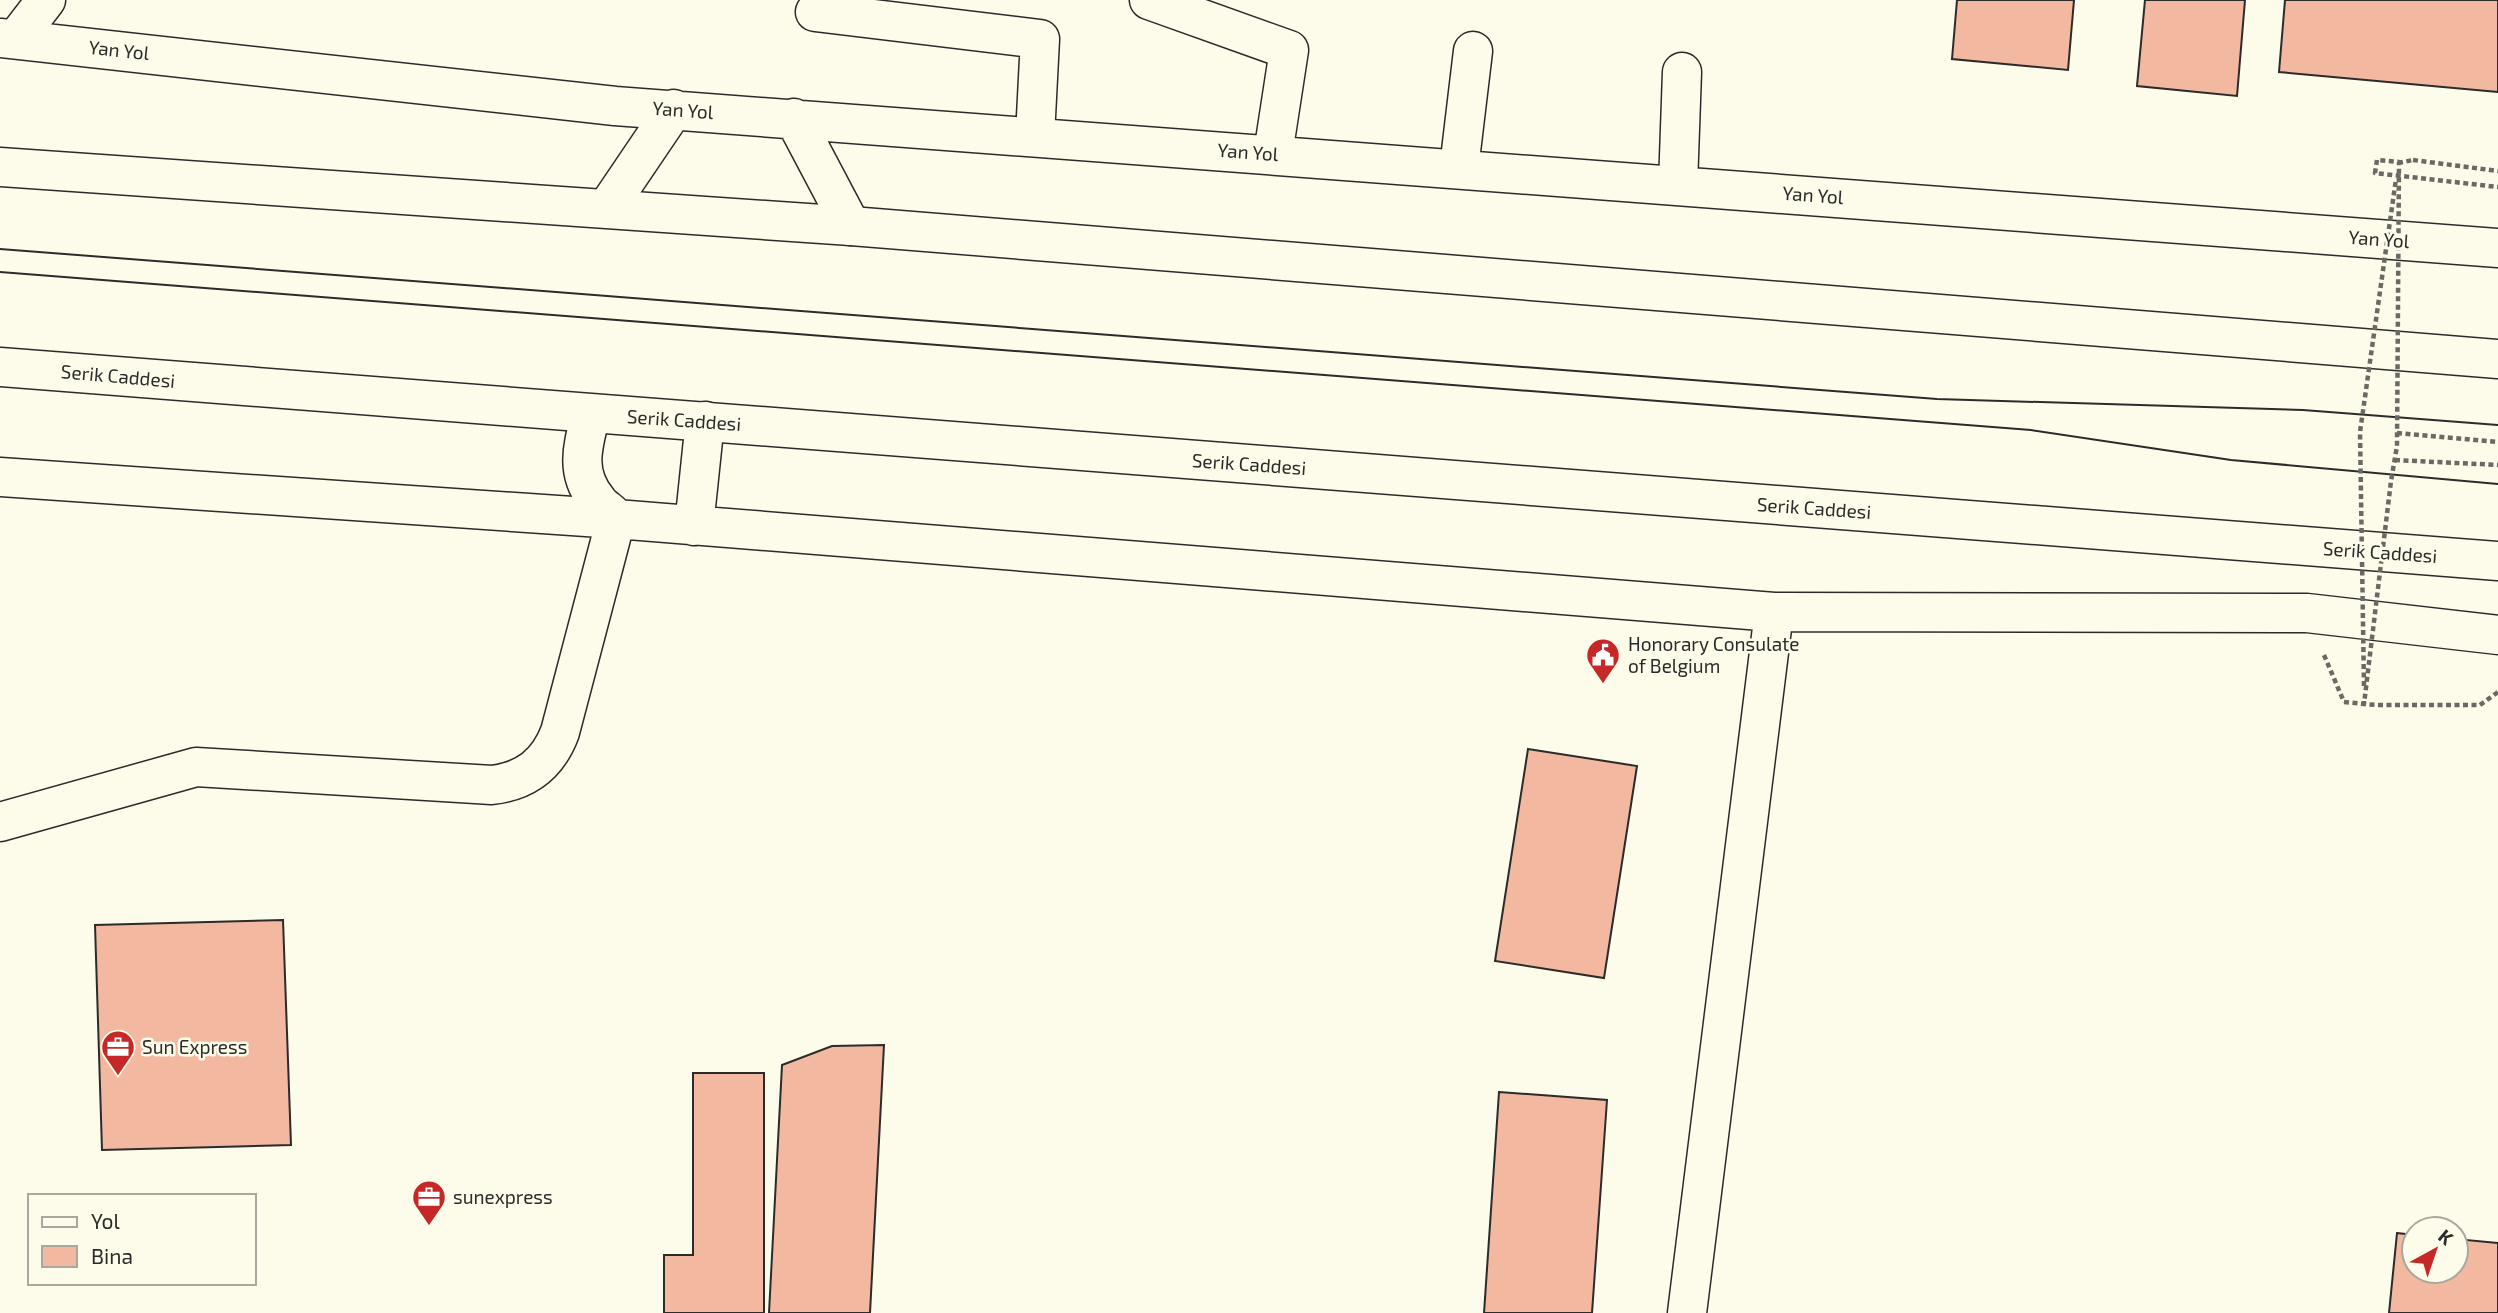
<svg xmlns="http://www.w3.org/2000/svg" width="2498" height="1313" font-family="'Exo 2',sans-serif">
<rect width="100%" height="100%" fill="#fdfbea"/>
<path fill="#f2b8a0" stroke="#2b2b2b" stroke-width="2" d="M1957 0H2074L2068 70 1952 59Z
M2145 0H2245L2237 96 2137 86Z
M2285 0H2498V92L2279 72Z
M1528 749 1637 766 1604 978 1495 961Z
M283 920 291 1145 102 1150 95 925Z
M884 1045 870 1313H769L782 1065 832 1046Z
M693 1073H764V1313H664V1255H693Z
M1499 1092 1607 1100 1592 1313H1484Z
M2397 1233 2414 1235V1271H2456V1239L2498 1243V1313H2389Z"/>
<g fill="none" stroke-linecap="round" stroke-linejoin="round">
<g stroke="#2b2b2b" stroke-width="41">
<path id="minor" d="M1149 0 1289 50 1273 154
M815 12 1040 39 1035 136
M0 38 615 106 2498 248
M16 39 46 0
M794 118 851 226
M1459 168 1473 51
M1678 185 1682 72
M607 208 674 109
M0 477 616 519 1774 612 2307 613 2498 635
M694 526 705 421
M0 822 196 767 492 785C526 781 548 764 560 732L616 519C612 512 602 508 597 500 574 472 583 445 591 414
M1687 1313 1774 612"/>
</g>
<g stroke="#2b2b2b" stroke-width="41">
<path id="highway" d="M0 167 851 226 2498 359
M0 367 2498 561"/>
</g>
<path stroke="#6a6964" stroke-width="4.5" stroke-dasharray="5 3.5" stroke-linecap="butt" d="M2377 160 2375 173 2498 187
M2413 160 2498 171
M2397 433 2498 442
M2395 460 2498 465
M2324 655 2344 702
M2378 705H2480L2498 692"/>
<use href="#minor" stroke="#fdfbea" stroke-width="38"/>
<use href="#highway" stroke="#fdfbea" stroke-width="38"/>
<path stroke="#2b2b2b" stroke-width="2" d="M0 249 1937 399 2303 410 2498 425
M0 272 2031 430 2231 460 2498 484"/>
<path stroke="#6a6964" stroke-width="4.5" stroke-dasharray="5 3.5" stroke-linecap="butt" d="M2398 163 2413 160
M2364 686 2360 432 2396 179
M2364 701V704L2378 705
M2344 702 2364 704 2391 481 2397 446 2399 162 2377 160"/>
</g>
<defs>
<g id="civic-pin" transform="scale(1.75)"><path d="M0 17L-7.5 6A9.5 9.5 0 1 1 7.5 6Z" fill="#c62828" stroke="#fdfbea"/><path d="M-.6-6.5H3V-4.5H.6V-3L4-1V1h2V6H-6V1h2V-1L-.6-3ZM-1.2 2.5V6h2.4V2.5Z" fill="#fff"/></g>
<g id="office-pin" transform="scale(1.75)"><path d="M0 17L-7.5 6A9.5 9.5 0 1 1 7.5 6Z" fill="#c62828" stroke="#fdfbea"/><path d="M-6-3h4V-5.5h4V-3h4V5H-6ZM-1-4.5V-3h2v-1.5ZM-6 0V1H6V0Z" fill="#fff"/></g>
</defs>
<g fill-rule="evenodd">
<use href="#civic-pin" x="1603" y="655"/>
<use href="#office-pin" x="118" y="1047"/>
<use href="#office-pin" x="429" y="1197"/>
</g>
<g text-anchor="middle" stroke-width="5" stroke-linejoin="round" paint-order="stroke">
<g font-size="19" fill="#2b2b2b" stroke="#fdfbea">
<text transform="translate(119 50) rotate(6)" y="7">Yan Yol</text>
<text transform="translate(683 110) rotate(4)" y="7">Yan Yol</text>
<text transform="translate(1248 152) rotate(4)" y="7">Yan Yol</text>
<text transform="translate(1813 195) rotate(4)" y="7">Yan Yol</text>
<text transform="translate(2379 239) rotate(4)" y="7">Yan Yol</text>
<text transform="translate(118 376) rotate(5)" y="7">Serik Caddesi</text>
<text transform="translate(684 420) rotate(4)" y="7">Serik Caddesi</text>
<text transform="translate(1249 464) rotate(4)" y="7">Serik Caddesi</text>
<text transform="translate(1814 508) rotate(4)" y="7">Serik Caddesi</text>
<text transform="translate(2380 552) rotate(4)" y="7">Serik Caddesi</text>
</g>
<g font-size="19" fill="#2b2b2b" stroke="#fdfbea" text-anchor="start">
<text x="1628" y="651">Honorary Consulate<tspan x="1628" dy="22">of Belgium</tspan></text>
<text x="142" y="1054">Sun Express</text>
<text x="453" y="1204">sunexpress</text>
</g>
</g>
<rect x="28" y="1194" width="228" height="91" fill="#fdfbea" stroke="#a9a89e" stroke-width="2"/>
<rect x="42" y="1217" width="35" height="10" fill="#fdfbea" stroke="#a9a89e" stroke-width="2"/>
<text x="91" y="1229" font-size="21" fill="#2b2b2b">Yol</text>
<rect x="42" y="1246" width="35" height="21" fill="#f2b8a0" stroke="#a9a89e" stroke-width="2"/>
<text x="91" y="1264" font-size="21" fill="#2b2b2b">Bina</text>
<g transform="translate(2435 1250) rotate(40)"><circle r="33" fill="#fdfbea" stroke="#a9a89e" stroke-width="2"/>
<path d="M0-5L12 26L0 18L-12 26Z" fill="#c62828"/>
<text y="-10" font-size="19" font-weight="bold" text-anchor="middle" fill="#2b2b2b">K</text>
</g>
</svg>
